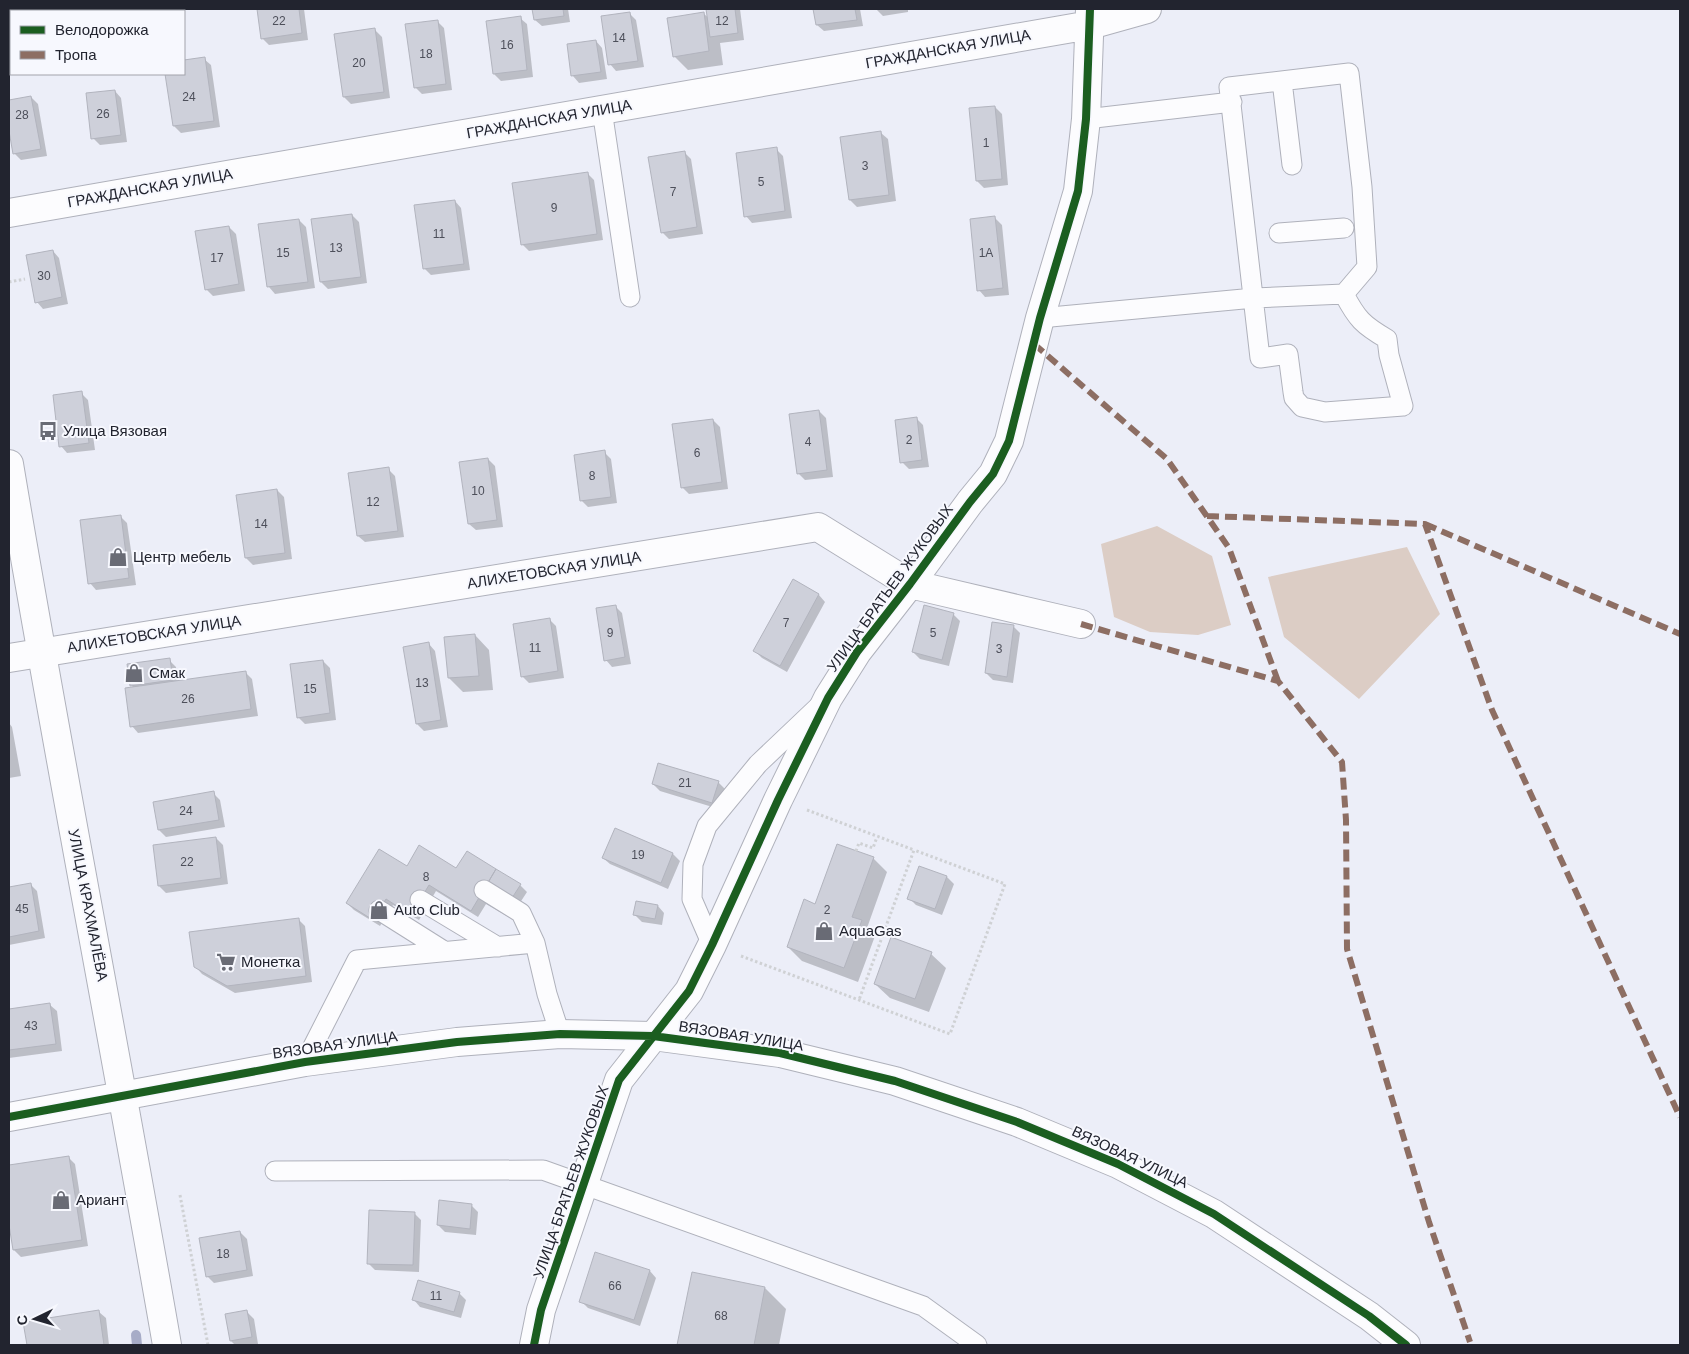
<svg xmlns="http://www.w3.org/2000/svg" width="1689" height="1354" font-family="Helvetica,sans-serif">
<rect width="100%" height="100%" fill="#eceef8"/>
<path fill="#dccdc5" d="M1157 526 1212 556 1231 625 1198 635 1150 632 1114 617 1101 544Z
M1407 547 1440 614 1359 699 1284 637 1268 577Z"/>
<path fill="#0003" d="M258 9H304L308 40 269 45 262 38Z
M533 9H568L570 22 542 26 535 20Z
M707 9H740L744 40 720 43 723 65 688 70 674 56 704 14 709 18Z
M815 9H860L863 26 824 31 817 25Z
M876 9H908V12L883 16Z
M629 13 636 20 644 67 616 71 610 64Z
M520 18 527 24 533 77 501 81 494 74Z
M437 21 444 28 452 90 422 94 415 87Z
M375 30 382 37 390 98 351 104 344 97Z
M596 41 602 48 607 79 579 83 573 76Z
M204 59 211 65 220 127 181 133 174 126 167 74H184V61Z
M115 91 121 98 127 142 100 145 93 138Z
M31 97 38 104 47 156 21 160 14 153 9 124V101Z
M995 107 1002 114 1008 185 984 188 977 181Z
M881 133 888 139 896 201 857 207 850 200 842 138Z
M776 149 783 156 792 218 752 223 746 216Z
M684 152 691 159 703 234 669 239 662 232Z
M587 173 594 180 603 240 529 251 522 244Z
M455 201 461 208 470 270 431 275 424 268Z
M352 215 359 222 367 283 328 289 321 282Z
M995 218 1002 225 1009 295 985 297 979 290Z
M299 220 306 227 315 288 275 294 269 287Z
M229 227 236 234 245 291 213 296 206 289Z
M53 251 59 258 68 304 43 309 37 302Z
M81 393 88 400 95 450 67 453 61 446Z
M819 411 826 418 833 477 805 480 798 473Z
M916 418 923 425 929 467 909 469 902 462Z
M713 420 720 427 728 489 689 494 682 487Z
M604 452 611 459 617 503 588 507 581 500Z
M488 459 495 466 503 527 476 530 469 524Z
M388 469 395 476 404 537 365 542 358 536Z
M277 490 284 497 292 559 253 565 246 558Z
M120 516 127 523 136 585 96 590 90 583Z
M794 581 819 595 825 602 787 672 762 658 755 651Z
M615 606 622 613 631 664 612 667 606 660Z
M953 614 960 621 949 666 920 659 913 652Z
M549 619 556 626 564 678 529 683 522 676Z
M1013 626 1020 633 1013 683 993 680 986 673Z
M475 635 489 650 493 690 463 692 449 678Z
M429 644 435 651 448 727 424 731 417 724Z
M169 660 176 667 178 682 245 672 252 679 258 716 138 733 132 726 134 688 131 685Z
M323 661 330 668 336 720 305 724 298 717Z
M9 723 12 727 21 776 9 778Z
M718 782 725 789 719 809 660 791 653 784Z
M213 793 220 800 225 827 166 837 159 830Z
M616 829 673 854 680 861 668 889 610 864 603 858Z
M216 838 223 845 228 884 166 893 159 886Z
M467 853 520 885 527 892 510 918 486 904 478 917 436 891 419 920 393 905 380 926 354 910 347 903 407 867 457 870Z
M873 858 887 872 867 928 875 936 858 982 802 961 788 947 816 905Z
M919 868 947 877 954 884 942 915 916 905 909 898Z
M30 884 37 891 45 938 9 945V888Z
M658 906 664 913 662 925 642 922 635 915Z
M298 919 305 926 312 982 235 993 202 974 195 966Z
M931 954 946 968 929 1012 890 998 875 984Z
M50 1005 57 1011 62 1051 9 1058V1010Z
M68 1157 75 1164 88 1246 21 1257 14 1250 9 1217V1167Z
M471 1205 478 1212 476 1235 445 1232 438 1225Z
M414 1213 421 1220 419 1272 375 1270 368 1263Z
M240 1232 247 1239 253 1276 214 1283 207 1276Z
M596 1254 650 1271 656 1278 640 1326 588 1308 581 1301Z
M693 1274 765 1288 786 1309 779 1345H678Z
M459 1293 466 1300 461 1318 420 1307 414 1300Z
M99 1312 106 1318 109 1345H28L25 1323Z
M247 1312 254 1319 258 1344 235 1345 231 1341Z"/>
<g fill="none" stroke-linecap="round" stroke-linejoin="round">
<path stroke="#a7acc7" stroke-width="10" d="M136 1335 137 1345"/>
</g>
<path fill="#ced0da" stroke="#b2b4be" d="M257 9H299L302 33 261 39Z
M532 9H563L564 16 534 20Z
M706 9H735L738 33 710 37Z
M813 9H855L857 20 816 25Z
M630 12 638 61 608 65 601 16Z
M704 12 709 51 673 57 667 18Z
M521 16 527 70 493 74 486 21Z
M438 20 446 84 414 88 405 24Z
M375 28 384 92 343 97 334 34Z
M596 40 601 72 571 76 567 44Z
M205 57 214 121 173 126 165 74H184V60Z
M115 90 121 135 91 139 86 93Z
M31 96 41 149 13 154 9 131V100Z
M995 106 1002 179 976 181 969 108Z
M881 131 889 195 849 200 840 137Z
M777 147 785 211 744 217 736 153Z
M685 151 697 227 661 233 648 157Z
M588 172 597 234 521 245 512 183Z
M455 200 464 264 423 269 414 205Z
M352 214 361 277 320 282 311 219Z
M995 216 1003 288 977 291 970 219Z
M299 219 308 282 267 287 258 224Z
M229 226 239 284 205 290 195 231Z
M53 250 62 297 35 303 26 255Z
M82 391 89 443 59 447 53 395Z
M819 410 827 470 797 474 789 414Z
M917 417 922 460 900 463 895 420Z
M713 419 722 482 681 488 672 424Z
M605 450 611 497 580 501 574 455Z
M488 458 497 520 468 524 459 462Z
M389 467 398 531 357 536 348 473Z
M277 489 285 553 245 558 236 495Z
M121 515 129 578 88 584 80 520Z
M793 579 819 594 780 666 753 651Z
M616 605 625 657 604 661 596 608Z
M924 605 954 613 942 660 912 652Z
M550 618 558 671 521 677 513 624Z
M992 622 1014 625 1007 677 985 673Z
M475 634 479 676 448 678 444 637Z
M429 642 441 720 416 724 403 647Z
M170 658 173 680 130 686 127 664Z
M323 660 330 713 297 718 290 664Z
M246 671 251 709 130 727 125 688Z
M658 763 719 781 712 803 652 784Z
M214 791 219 820 158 830 153 802Z
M615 828 673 853 661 883 602 858Z
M216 837 221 878 158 886 153 845Z
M837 844 874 857 852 917 862 920 844 968 787 947 804 899 815 904Z
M419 845 456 868 467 851 496 869 471 911 429 885 411 915 386 899 373 920 346 903 379 849 407 866Z
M919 866 947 876 935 909 907 899Z
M496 869 521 884 503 912 479 898Z
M31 883 39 931 9 937V887Z
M636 901 658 905 655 919 633 915Z
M299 918 306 976 227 986 194 967 189 932Z
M891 937 932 952 915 999 874 984Z
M50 1003 56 1044 9 1050V1009Z
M69 1156 82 1240 13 1250 9 1225V1165Z
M439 1200 472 1204 470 1229 437 1225Z
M369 1210 415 1212 413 1265 367 1264Z
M240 1231 247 1270 206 1277 199 1238Z
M595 1252 650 1270 634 1320 579 1302Z
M692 1272 765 1287 754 1345H677Z
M418 1280 460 1292 454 1312 412 1300Z
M99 1310 104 1345H27L23 1322Z
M247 1310 252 1337 230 1341 225 1314Z"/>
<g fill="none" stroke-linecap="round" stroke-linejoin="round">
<g stroke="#afb1bb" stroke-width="21">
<path id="service" d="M1349 73 1362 187 1367 267 1344 294C1357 319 1363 325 1387 339L1389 355 1403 406 1325 412 1302 407 1294 398 1293 392 1288 354 1260 358 1229 87Z
M1282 81 1292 165
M602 110 630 297
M1086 119 1232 102
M1279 233 1344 228
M1040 318 1254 298 1344 294
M484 890 521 913 535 943
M420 900 498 947
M379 910 444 951
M712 945 692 899 693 864 707 826 758 764 818 707
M305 1062 357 960 535 943 547 994 560 1034
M275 1171 543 1170 923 1306 977 1345"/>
</g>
<g stroke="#afb1bb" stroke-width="30">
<path id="minor" d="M9 213 1090 25 1147 9
M9 658 818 527 910 584 1081 624
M534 1345 541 1310 619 1080 689 991 712 945 778 800 828 698 857 652 910 584 970 502 993 474 1009 441 1040 318 1078 191 1086 119 1090 9"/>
</g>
<g stroke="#afb1bb" stroke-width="30">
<path id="tertiary" d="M9 1117 305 1062 457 1042 560 1034 653 1036 780 1053 895 1081 1017 1122 1118 1164 1214 1214 1369 1316 1406 1345"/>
</g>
<g stroke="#afb1bb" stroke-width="30">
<path id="secondary" d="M9 464C58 758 116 1051 167 1345"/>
</g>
<path stroke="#cfd1d4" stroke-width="3" stroke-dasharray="2.5 2.5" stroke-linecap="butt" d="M9 282 25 279
M807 810 914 850 859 1000
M856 851 859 843 873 848 877 837
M741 956 950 1034 1005 884 914 850
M180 1195 208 1345"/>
<use href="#service" stroke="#fcfcfe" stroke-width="19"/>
<use href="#minor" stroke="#fcfcfe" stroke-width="28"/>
<use href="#tertiary" stroke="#fcfcfe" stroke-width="28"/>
<use href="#secondary" stroke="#fcfcfe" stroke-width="28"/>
<path stroke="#8d6e63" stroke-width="6" stroke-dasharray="12 6" stroke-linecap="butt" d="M1034 344 1167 459 1229 548 1278 681
M1207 516 1425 524 1492 710 1680 1117
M1425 524 1680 634
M1081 624 1278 681 1342 762 1346 820 1347 949 1429 1222 1470 1342"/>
<g stroke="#f7f8fe" stroke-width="11">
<path id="cycleway" d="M9 1117 305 1062 457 1042 560 1034 653 1036 780 1053 895 1081 1017 1122 1118 1164 1214 1214 1369 1316 1406 1345
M534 1345 541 1310 619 1080 689 991 712 945 778 800 828 698 857 652 910 584 970 502 993 474 1009 441 1040 318 1078 191 1086 119 1090 9"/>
</g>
<use href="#cycleway" stroke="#1b5e20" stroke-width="8"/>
</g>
<defs>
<g id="bus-bare" transform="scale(1.5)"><path d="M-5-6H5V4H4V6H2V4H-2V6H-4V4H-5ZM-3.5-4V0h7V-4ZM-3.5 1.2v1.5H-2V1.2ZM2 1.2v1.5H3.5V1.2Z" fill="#696b75" stroke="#f7f8fe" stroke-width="2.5" paint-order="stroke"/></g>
<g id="shop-bare" transform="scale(1.5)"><path d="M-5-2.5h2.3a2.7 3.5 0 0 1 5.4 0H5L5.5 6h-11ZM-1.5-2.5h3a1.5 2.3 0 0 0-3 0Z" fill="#696b75" stroke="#f7f8fe" stroke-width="2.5" paint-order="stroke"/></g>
<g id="supermarket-bare" transform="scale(1.5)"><path d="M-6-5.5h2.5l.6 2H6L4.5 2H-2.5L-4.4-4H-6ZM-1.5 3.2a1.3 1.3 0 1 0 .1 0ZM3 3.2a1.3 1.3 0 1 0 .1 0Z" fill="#696b75" stroke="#f7f8fe" stroke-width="2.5" paint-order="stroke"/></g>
</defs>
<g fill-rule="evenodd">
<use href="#bus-bare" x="48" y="431"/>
<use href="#shop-bare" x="118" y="557"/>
<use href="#shop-bare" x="134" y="673"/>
<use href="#shop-bare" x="379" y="910"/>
<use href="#shop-bare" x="824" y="931"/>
<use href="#supermarket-bare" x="226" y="962"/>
<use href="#shop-bare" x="61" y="1200"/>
</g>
<g text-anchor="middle" stroke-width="4" stroke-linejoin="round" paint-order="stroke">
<g font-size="12" fill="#4d4f5a">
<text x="279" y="25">22</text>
<text x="722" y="25">12</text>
<text x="619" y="42">14</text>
<text x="507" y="49">16</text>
<text x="426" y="58">18</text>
<text x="359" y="67">20</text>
<text x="189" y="101">24</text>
<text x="103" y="118">26</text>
<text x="22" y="119">28</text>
<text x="986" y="147">1</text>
<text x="865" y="170">3</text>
<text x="761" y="186">5</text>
<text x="673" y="196">7</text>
<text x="554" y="212">9</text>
<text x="439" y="238">11</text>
<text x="336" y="252">13</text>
<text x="283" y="257">15</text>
<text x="986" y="257">1А</text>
<text x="217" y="262">17</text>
<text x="44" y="280">30</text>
<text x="909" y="444">2</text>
<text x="808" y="446">4</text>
<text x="697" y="457">6</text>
<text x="592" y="480">8</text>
<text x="478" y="495">10</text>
<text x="373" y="506">12</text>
<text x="261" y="528">14</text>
<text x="786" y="627">7</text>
<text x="610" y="637">9</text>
<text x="933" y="637">5</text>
<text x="535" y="652">11</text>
<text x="999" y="653">3</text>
<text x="422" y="687">13</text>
<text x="310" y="693">15</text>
<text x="188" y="703">26</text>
<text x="685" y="787">21</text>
<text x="186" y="815">24</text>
<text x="638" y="859">19</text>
<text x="187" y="866">22</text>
<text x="426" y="881">8</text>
<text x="22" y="913">45</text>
<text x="827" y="914">2</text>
<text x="31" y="1030">43</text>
<text x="223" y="1258">18</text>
<text x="615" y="1290">66</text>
<text x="436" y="1300">11</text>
<text x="721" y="1320">68</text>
</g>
<g font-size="15" fill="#22242f" stroke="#f7f8fe">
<text transform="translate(948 49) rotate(-10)" y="5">ГРАЖДАНСКАЯ УЛИЦА</text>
<text transform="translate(549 119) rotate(-10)" y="5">ГРАЖДАНСКАЯ УЛИЦА</text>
<text transform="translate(150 188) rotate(-10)" y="5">ГРАЖДАНСКАЯ УЛИЦА</text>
<text transform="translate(554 570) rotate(-9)" y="5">АЛИХЕТОВСКАЯ УЛИЦА</text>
<text transform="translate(890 588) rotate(-54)" y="5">УЛИЦА БРАТЬЕВ ЖУКОВЫХ</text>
<text transform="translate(154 634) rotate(-9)" y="5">АЛИХЕТОВСКАЯ УЛИЦА</text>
<text transform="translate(88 905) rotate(79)" y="5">УЛИЦА КРАХМАЛЁВА</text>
<text transform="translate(741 1036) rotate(9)" y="5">ВЯЗОВАЯ УЛИЦА</text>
<text transform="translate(335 1045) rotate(-8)" y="5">ВЯЗОВАЯ УЛИЦА</text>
<text transform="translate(1130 1157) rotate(25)" y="5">ВЯЗОВАЯ УЛИЦА</text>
<text transform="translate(571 1182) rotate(-71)" y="5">УЛИЦА БРАТЬЕВ ЖУКОВЫХ</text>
</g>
<g font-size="15" fill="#22242f" stroke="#f7f8fe" text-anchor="start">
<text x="63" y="436">Улица Вязовая</text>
<text x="133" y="562">Центр мебель</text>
<text x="149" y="678">Смак</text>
<text x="394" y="915">Auto Club</text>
<text x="839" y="936">AquaGas</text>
<text x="241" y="967">Монетка</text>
<text x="76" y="1205">Ариант</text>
</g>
</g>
<rect width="1689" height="1354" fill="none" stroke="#22242f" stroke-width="20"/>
<rect x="10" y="10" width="175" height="65" fill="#f7f8fe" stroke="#a2a3ab"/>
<rect x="20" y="26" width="25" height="8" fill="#1b5e20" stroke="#a2a3ab"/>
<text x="55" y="35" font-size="15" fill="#22242f">Велодорожка</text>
<rect x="20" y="51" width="25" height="8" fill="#8d6e63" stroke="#a2a3ab"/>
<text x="55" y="60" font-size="15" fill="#22242f">Тропа</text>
<g transform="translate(35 1319) rotate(265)" stroke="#f7f8fe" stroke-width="4" paint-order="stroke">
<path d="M0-4L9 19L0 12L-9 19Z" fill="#22242f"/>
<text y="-8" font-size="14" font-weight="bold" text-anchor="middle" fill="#22242f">С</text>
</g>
</svg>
